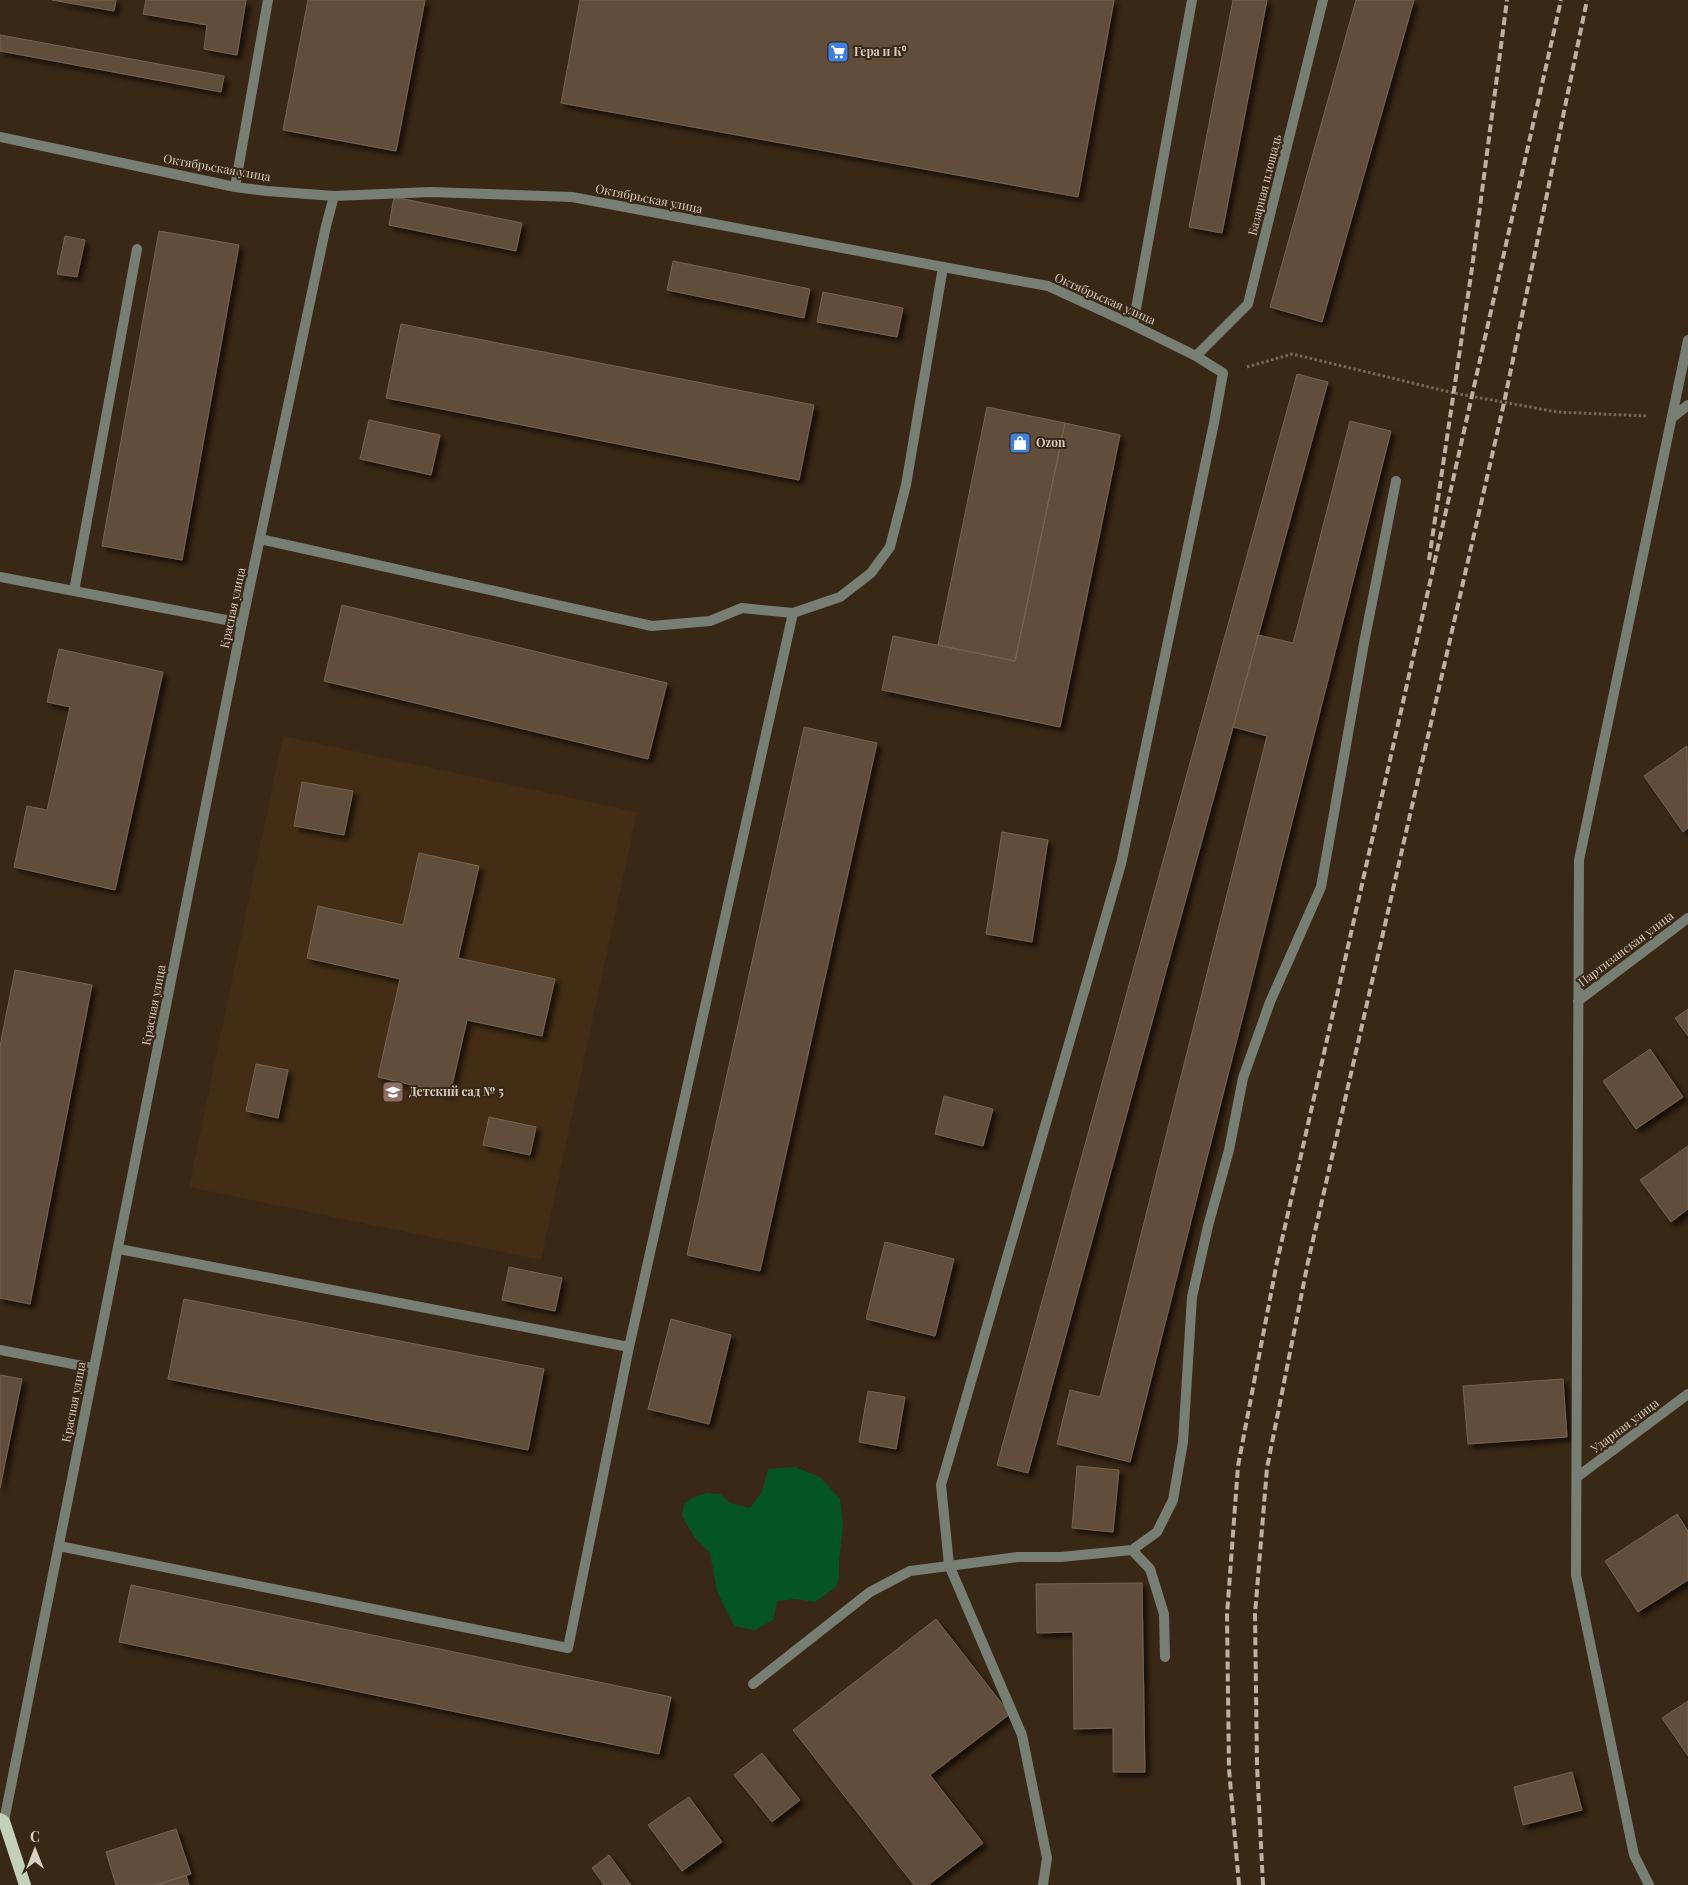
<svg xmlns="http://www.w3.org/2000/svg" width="1688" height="1885" font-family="'Playfair Display',serif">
<defs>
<filter id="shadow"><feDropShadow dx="4.5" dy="4.5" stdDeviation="2.5" flood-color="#0009"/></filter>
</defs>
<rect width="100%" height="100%" fill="#3a2816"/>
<path fill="#432d15" d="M283 736 637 812 541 1260 189 1187Z"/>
<path fill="#055522" d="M795 1467 820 1477 840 1499 843 1526 839 1560V1577L836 1587 815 1602 795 1599 777 1601 773 1620 755 1630 734 1626 717 1591 710 1553 695 1538 682 1516 684 1504 692 1498 707 1493 720 1494 730 1503 750 1508 762 1492 768 1469Z"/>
<path fill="#614e3b" stroke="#77634f" filter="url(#shadow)" d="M52 0H116L114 11Z
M146 0H246L237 55 204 49 207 25 143 14Z
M308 0H425L396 151 283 130Z
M580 0H1114L1078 197 561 103Z
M1233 0H1267L1222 233 1189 227Z
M1356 0H1414L1322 322 1270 307Z
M0 35 224 76 221 92 0 51Z
M394 197 522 223 516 251 389 225Z
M159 231 239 245 182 560 102 546Z
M65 236 85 240 77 277 57 274Z
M673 261 810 289 804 318 667 290Z
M823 292 903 308 897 337 817 322Z
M401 324 814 405 799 480 386 398Z
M1297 374 1328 382 1028 1473 997 1465Z
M987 407 1065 423 1015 661 938 645Z
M369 420 440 435 431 475 360 459Z
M1350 421 1391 431 1130 1462 1057 1444 1070 1390 1100 1397 1267 736 1233 727 1258 635 1293 643Z
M1065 423 1120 435 1060 727 882 690 893 636 1015 661Z
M342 605 667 683 648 759 324 681Z
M59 649 163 672 115 890 14 867 27 806 47 810 70 707 47 702Z
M804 727 877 743 760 1271 687 1255Z
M1687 746 1688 828 1683 832 1644 776Z
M302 782 353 791 344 835 294 826Z
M1002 832 1048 840 1032 942 986 934Z
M419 853 479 866 458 958 555 979 542 1036 467 1020 450 1094 378 1077 400 979 307 958 318 906 403 925Z
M15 970 92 985 30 1304 0 1298V1046Z
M1688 1009V1036L1675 1018Z
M1650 1049 1683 1097 1636 1129 1603 1081Z
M256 1064 288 1070 278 1118 246 1111Z
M944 1096 993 1109 983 1146 935 1134Z
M489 1117 536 1127 530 1155 483 1145Z
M1688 1146V1209L1671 1222 1640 1180Z
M885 1242 954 1259 935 1336 866 1319Z
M509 1267 562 1278 555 1311 502 1300Z
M184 1299 544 1369 528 1450 168 1379Z
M671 1319 731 1335 709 1424 648 1409Z
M0 1375 22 1379 0 1488Z
M1563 1379 1567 1437 1468 1444 1463 1386Z
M868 1391 905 1397 896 1449 859 1442Z
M1077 1466 1119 1470 1113 1532 1072 1528Z
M1677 1514 1688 1531V1580L1638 1612 1605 1561Z
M1142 1583 1145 1772H1113V1728L1074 1729 1073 1632 1037 1633 1036 1584Z
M131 1585 671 1697 659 1754 119 1642Z
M936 1619 1010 1714 930 1775 983 1843 928 1885H914L793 1730Z
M1688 1701V1756L1662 1718Z
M762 1753 800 1800 772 1822 734 1775Z
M1572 1772 1582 1810 1523 1825 1514 1787Z
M689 1797 722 1842 682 1871 648 1825Z
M176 1829 191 1874 156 1885H116L106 1852Z
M609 1855 631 1885H604L592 1868Z
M186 1875 189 1885H156Z"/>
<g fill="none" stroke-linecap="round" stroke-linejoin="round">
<path stroke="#78695a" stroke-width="3" stroke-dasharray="2.5 2.5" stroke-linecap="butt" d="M1247 367 1292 354 1454 393 1557 412 1647 416"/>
<path stroke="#777e73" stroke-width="10" d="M235 187 268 0
M1133 325 1192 0
M260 539 652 626 710 621 742 608 793 613 840 597 871 573 890 547 906 485 943 267
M0 577 242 623
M74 591 137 249
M119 1249 629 1347
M0 1350 93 1368
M59 1546 568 1648 629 1347 793 613
M1132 1550 1150 1569 1164 1614 1165 1657
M753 1684 870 1592 910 1571 1018 1557H1061L1132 1550 1157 1532 1173 1500 1183 1442 1192 1297 1208 1226 1229 1150 1243 1078 1270 1002 1321 887 1364 643 1396 481"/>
<path stroke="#777e73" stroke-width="10" d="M0 137 235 187 267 191 334 196 430 192 572 197 943 267 1048 286 1133 325 1196 356 1223 373 1214 423 1121 864 941 1485 949 1565 1022 1735 1047 1858 1043 1885
M1196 356 1248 304 1323 0
M1673 417 1688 405
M1578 1001 1688 918
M1577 1477 1688 1394
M4 1821 242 623 326 226 334 196
M1649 1885 1634 1855 1576 1575 1579 860 1688 340"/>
<path stroke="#c3d1bb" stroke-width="12" d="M0 1819 4 1821 25 1885"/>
<path stroke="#bdb0a4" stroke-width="4" stroke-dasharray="8 4" stroke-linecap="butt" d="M1429 560 1472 268 1507 0
M1239 1885 1229 1769 1227 1615 1238 1466 1277 1262 1561 0
M1263 1885 1257 1765 1255 1614 1267 1468 1308 1262 1504 403 1587 0"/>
</g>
<defs>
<g id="supermarket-square" transform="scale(1.125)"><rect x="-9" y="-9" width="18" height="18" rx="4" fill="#3f7fe0" stroke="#3a2816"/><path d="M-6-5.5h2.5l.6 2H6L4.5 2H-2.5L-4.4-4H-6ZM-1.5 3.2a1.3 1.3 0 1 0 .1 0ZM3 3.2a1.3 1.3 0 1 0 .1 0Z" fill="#fff"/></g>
<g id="shop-square" transform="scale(1.125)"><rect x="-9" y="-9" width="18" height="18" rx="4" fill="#3f7fe0" stroke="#3a2816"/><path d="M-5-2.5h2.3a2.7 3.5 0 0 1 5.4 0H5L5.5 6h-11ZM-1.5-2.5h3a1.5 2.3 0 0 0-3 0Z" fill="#fff"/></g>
<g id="school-square" transform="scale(1.125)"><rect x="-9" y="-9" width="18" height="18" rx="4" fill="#8d6e63" stroke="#3a2816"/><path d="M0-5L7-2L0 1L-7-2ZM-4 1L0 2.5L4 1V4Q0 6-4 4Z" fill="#fff"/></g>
</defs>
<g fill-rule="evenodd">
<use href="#supermarket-square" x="838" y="52"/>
<use href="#shop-square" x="1020" y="443"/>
<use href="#school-square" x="393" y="1092"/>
</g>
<g text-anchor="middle" stroke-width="4" stroke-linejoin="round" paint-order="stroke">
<g font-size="12" font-weight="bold" fill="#dacfc4" stroke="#3a2816" text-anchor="start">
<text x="854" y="56">Гера и К⁰</text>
<text x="1036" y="447">Ozon</text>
<text x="409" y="1096">Детский сад № 5</text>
</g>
<g font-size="12" fill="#dacfc4" stroke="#3a2816">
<text transform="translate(217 168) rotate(10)" y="4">Октябрьская улица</text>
<text transform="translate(1265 185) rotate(-76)" y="4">Базарная площадь</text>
<text transform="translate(649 199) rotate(11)" y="4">Октябрьская улица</text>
<text transform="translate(1105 299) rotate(24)" y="4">Октябрьская улица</text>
<text transform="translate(233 608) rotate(-78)" y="4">Красная улица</text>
<text transform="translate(1626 949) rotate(-37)" y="4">Партизанская улица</text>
<text transform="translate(154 1005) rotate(-79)" y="4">Красная улица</text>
<text transform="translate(74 1402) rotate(-79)" y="4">Красная улица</text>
<text transform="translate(1625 1426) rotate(-37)" y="4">Ударная улица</text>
</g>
</g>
<g transform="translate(35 1850)" stroke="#3a2816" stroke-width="4" paint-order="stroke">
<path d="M0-4L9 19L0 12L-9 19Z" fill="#dacfc4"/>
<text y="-8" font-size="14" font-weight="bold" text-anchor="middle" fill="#dacfc4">С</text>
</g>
</svg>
